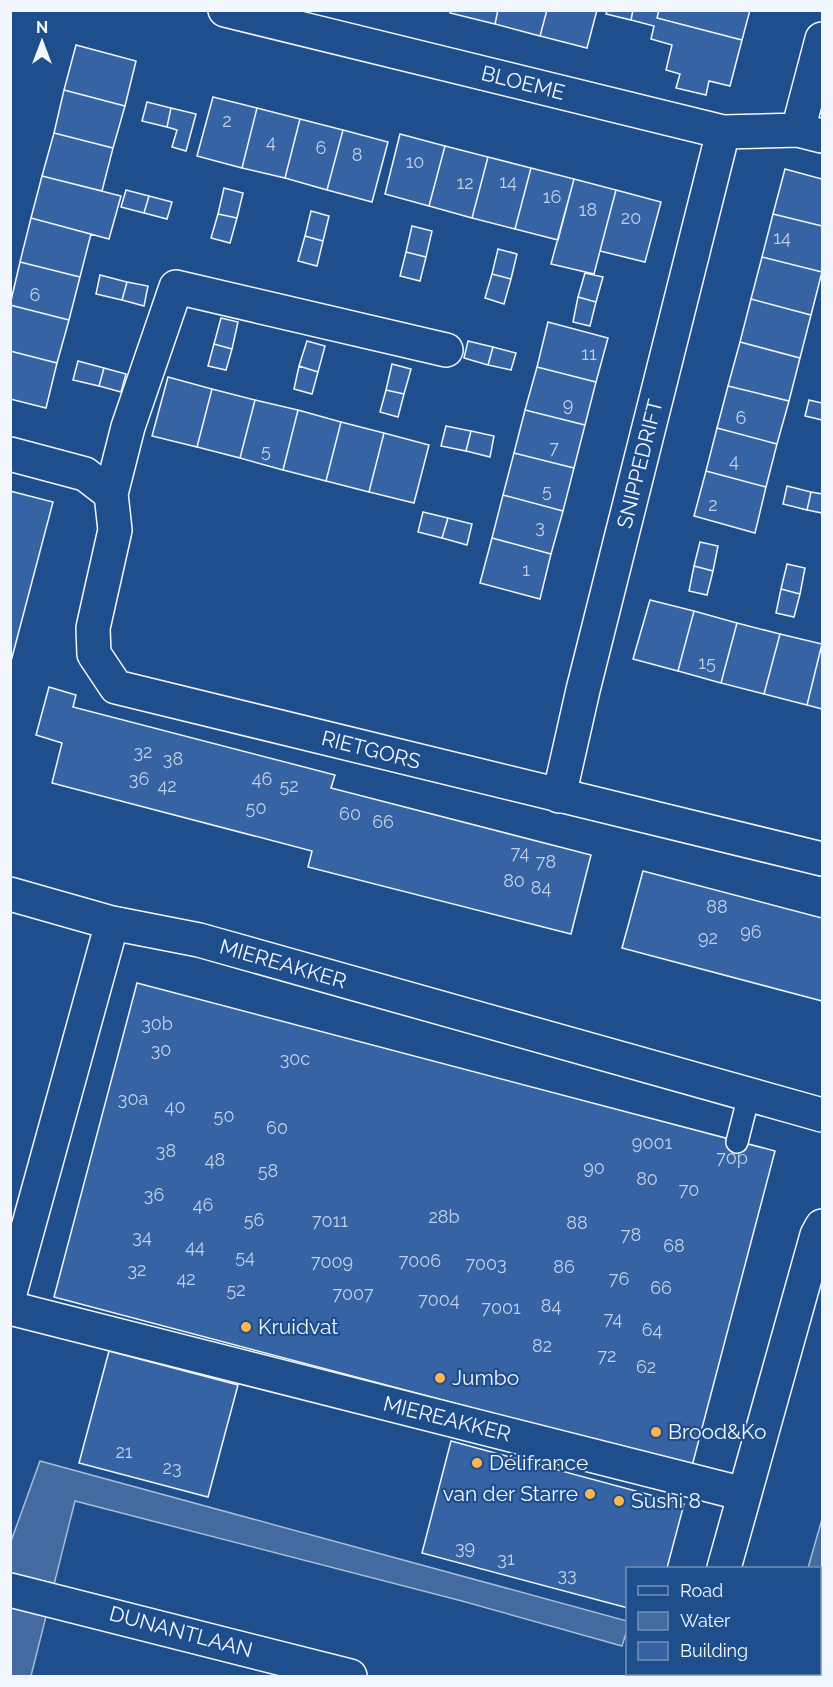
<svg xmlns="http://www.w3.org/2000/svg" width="833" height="1687" font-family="Raleway,sans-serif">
<rect width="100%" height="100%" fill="#1f4e8c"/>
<path fill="#446ba0" stroke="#a8bbd7" stroke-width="1.5" d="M40 1461 627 1621V1630L622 1646 462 1601 75 1501 31 1676H11L10 1544Z
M822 1519V1676H804L803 1674H820V1592L822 1581 820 1579V1568H808Z"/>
<path fill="#3563a3" stroke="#f2f6ff" stroke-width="1.5" d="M450 10H498L495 24 450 13Z
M498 10H547L540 36 495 24Z
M547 10H597L587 48 540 36Z
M607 10H633L631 20 606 14Z
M633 10H659L657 18 742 40 730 86 709 81 706 95 676 88 680 74 666 70 672 45 651 39 654 26 631 20Z
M659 10H750L742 40 657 18Z
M76 45 136 61 125 106 64 90Z
M64 90 125 106 113 148 54 133Z
M213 97 257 108 242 168 197 156Z
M147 102 171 108 167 127 142 121Z
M171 108 196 114 186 151 172 147 177 130 167 127Z
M257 108 300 119 285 178 242 168Z
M300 119 343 130 327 190 285 178Z
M343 130 388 142 372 202 327 190Z
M54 133 113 148 102 191 42 176Z
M400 134 445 146 429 206 385 194Z
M445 146 488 157 472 218 429 206Z
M488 157 531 168 515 229 472 218Z
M531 168 574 179 558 240 515 229Z
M785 169 822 179V226L773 214Z
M42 176 121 196 109 239 31 218Z
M574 179 616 190 594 274 551 264Z
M224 188 243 193 237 218 218 214Z
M126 190 149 196 144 213 121 207Z
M616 190 661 202 645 262 600 251Z
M149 196 172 202 167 219 144 213Z
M311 211 329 216 323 241 305 236Z
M218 214 237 218 230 243 211 238Z
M773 214 822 226V272L762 257Z
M31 218 91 234 80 277 20 262Z
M412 226 432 231 426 257 406 252Z
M305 236 323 241 317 266 298 261Z
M498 249 517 254 511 279 492 274Z
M406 252 426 257 420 281 400 276Z
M762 257 822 272 811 315 751 299Z
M20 262 80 277 69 320 10 305Z
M585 273 603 277 596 302 578 297Z
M492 274 511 279 504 304 485 298Z
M100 275 127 282 122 300 96 294Z
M127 282 148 286 144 306 122 300Z
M578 297 596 302 590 326 573 322Z
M751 299 811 315 800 358 740 342Z
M10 305 69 320 57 363 10 351Z
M221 318 238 322 232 349 214 344Z
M548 322 608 338 596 382 537 367Z
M307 341 325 346 318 372 299 366Z
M468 341 493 347 488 365 464 358Z
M740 342 800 358 789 401 728 386Z
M214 344 232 349 226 370 208 366Z
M493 347 516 353 511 370 488 365Z
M10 351 57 363 46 408 10 399Z
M78 361 104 368 99 386 73 380Z
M392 364 411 369 404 394 386 390Z
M299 366 318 372 312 394 294 389Z
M537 367 596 382 585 425 525 410Z
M104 368 126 374 121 392 99 386Z
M168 377 212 389 197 447 152 436Z
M728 386 789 401 777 444 717 428Z
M212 389 255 400 240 458 197 447Z
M386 390 404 394 398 417 380 412Z
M255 400 298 410 283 470 240 458Z
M809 400 822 403V420L805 416Z
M298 410 341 422 326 481 283 470Z
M525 410 585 425 574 468 514 453Z
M341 422 384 433 369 492 326 481Z
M446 426 471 431 466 451 441 446Z
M717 428 777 444 766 487 706 471Z
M471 431 494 436 490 457 466 451Z
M384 433 429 445 414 503 369 492Z
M514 453 574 468 563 511 503 495Z
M706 471 766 487 755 533 694 516Z
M787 486 811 492 807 510 783 504Z
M10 491 53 502 10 665Z
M811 492 822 494V513L807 510Z
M503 495 563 511 551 554 492 538Z
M423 512 448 518 442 538 418 532Z
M448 518 472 524 467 545 442 538Z
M492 538 551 554 540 599 480 583Z
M700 542 718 546 713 571 694 566Z
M787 564 805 568 800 594 781 589Z
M694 566 713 571 707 595 689 591Z
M781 589 800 594 794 617 776 613Z
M650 600 694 611 678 671 633 659Z
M694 611 737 623 721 683 678 671Z
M737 623 780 634 764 694 721 683Z
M780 634 822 644 807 705 764 694Z
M822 644V709L807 705Z
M49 687 76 695 73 707 335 775 331 788 591 855 571 934 308 867 312 851 52 783 62 743 36 735Z
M643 871 822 918V1001L622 948Z
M137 983 775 1151 692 1466 54 1297Z
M109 1351 238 1385 208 1497 79 1463Z
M451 1441 684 1504 667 1568H628V1608L422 1553Z"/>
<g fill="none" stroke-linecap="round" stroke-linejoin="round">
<g stroke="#f2f6ff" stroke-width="24">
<path id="service" d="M737 1142 749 1095"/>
</g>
<g stroke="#f2f6ff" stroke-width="36">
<path id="pedestrian" d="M225 10 723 132 798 130 822 136
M798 130 822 39
M559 796 583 690 723 132
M10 1308 744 1494"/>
</g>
<g stroke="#f2f6ff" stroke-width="36">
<path id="minor" d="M10 454 85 474 111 494 115 530 93 628 94 654 116 687 822 859
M111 494 128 427 176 287 446 350
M10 894 112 923
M10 1293 112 923 199 940 822 1115
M724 1568 817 1235 822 1226
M695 1676 696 1674"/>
</g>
<g stroke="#f2f6ff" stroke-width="36">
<path id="tertiary" d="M10 1590 350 1676"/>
</g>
<use href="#service" stroke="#1f4e8c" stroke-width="21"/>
<use href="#pedestrian" stroke="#1f4e8c" stroke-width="33"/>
<use href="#minor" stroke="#1f4e8c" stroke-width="33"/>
<use href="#tertiary" stroke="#1f4e8c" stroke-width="33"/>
</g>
<g fill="#ffb74d" stroke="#1f4e8c" stroke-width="2">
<circle cx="246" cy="1327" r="6"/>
<circle cx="440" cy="1378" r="6"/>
<circle cx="656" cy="1432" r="6"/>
<circle cx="477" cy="1463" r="6"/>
<circle cx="590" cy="1494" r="6"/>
<circle cx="619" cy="1501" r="6"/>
</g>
<g text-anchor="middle" stroke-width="4.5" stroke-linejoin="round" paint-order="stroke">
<g font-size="18" fill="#c3d1e8">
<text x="227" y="127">2</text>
<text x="271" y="148">4</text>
<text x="321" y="154">6</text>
<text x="357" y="161">8</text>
<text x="415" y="168">10</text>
<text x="508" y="188">14</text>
<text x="465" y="189">12</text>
<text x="552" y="203">16</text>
<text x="588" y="216">18</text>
<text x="631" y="224">20</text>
<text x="782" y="244">14</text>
<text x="35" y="301">6</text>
<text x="589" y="360">11</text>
<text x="568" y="411">9</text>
<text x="741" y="424">6</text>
<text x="554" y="454">7</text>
<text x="266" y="457">5</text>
<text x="734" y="467">4</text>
<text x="547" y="497">5</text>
<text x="713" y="511">2</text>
<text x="540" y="533">3</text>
<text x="526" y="576">1</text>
<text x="707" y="669">15</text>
<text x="143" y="758">32</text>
<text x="173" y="765">38</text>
<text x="139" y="785">36</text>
<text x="262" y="785">46</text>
<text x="167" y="792">42</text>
<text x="289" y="792">52</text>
<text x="256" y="814">50</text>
<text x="350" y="820">60</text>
<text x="383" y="828">66</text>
<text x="520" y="859">74</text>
<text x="546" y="868">78</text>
<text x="514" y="887">80</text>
<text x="541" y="894">84</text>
<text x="717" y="913">88</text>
<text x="751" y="938">96</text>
<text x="708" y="944">92</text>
<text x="157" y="1030">30b</text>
<text x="161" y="1056">30</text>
<text x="295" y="1065">30c</text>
<text x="133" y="1105">30a</text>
<text x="175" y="1113">40</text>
<text x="224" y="1122">50</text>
<text x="277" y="1134">60</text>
<text x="652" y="1149">9001</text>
<text x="166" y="1157">38</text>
<text x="732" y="1164">70p</text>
<text x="215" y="1166">48</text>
<text x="594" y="1174">90</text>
<text x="268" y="1177">58</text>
<text x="647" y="1185">80</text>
<text x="689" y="1196">70</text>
<text x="154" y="1201">36</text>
<text x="203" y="1211">46</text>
<text x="444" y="1223">28b</text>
<text x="254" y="1226">56</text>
<text x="330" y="1227">7011</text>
<text x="577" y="1229">88</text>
<text x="631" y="1241">78</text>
<text x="142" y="1243">34</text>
<text x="674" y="1252">68</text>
<text x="195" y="1253">44</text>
<text x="245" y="1263">54</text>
<text x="420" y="1267">7006</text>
<text x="332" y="1268">7009</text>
<text x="486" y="1270">7003</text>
<text x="564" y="1273">86</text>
<text x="137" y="1276">32</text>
<text x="186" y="1285">42</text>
<text x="619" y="1285">76</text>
<text x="661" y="1294">66</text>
<text x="236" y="1296">52</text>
<text x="353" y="1300">7007</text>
<text x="439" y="1306">7004</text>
<text x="551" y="1312">84</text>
<text x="501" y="1314">7001</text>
<text x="613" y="1325">74</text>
<text x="652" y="1336">64</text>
<text x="542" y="1352">82</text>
<text x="607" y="1362">72</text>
<text x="646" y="1373">62</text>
<text x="124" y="1458">21</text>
<text x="172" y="1474">23</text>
<text x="465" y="1554">39</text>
<text x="506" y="1565">31</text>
<text x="567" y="1581">33</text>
</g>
<g font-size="21" fill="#f2f6ff" stroke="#1f4e8c">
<text transform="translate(523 83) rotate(14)" y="7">BLOEME</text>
<text transform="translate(640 464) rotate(-76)" y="7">SNIPPEDRIFT</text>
<text transform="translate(371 750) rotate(14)" y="7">RIETGORS</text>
<text transform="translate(283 964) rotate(16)" y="7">MIEREAKKER</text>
<text transform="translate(447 1419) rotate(14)" y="7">MIEREAKKER</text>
<text transform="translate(181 1632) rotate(15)" y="7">DUNANTLAAN</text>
</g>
<g font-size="21" fill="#f2f6ff" stroke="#1f4e8c" text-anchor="start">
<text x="258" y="1334">Kruidvat</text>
<text x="452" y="1385">Jumbo</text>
<text x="668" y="1439">Brood&amp;Ko</text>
<text x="489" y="1470">Délifrance</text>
<text x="578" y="1501" text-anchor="end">van der Starre</text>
<text x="631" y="1508">Sushi 8</text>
</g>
</g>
<rect width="833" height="1687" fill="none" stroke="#f2f6ff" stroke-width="24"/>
<rect x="626" y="1567" width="195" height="108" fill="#1f4e8c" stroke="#7391ba" stroke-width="1.5"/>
<rect x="638" y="1586" width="30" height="9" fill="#1f4e8c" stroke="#7391ba" stroke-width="1.5"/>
<text x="680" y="1597" font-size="18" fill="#f2f6ff">Road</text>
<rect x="638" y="1612" width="30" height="18" fill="#446ba0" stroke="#7391ba" stroke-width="1.5"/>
<text x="680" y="1627" font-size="18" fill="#f2f6ff">Water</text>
<rect x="638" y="1642" width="30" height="18" fill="#3563a3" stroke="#7391ba" stroke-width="1.5"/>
<text x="680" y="1657" font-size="18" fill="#f2f6ff">Building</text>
<g transform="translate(42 42)" stroke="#1f4e8c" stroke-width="4.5" paint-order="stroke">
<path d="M0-4.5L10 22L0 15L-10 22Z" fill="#f2f6ff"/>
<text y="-9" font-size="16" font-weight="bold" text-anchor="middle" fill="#f2f6ff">N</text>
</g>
</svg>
